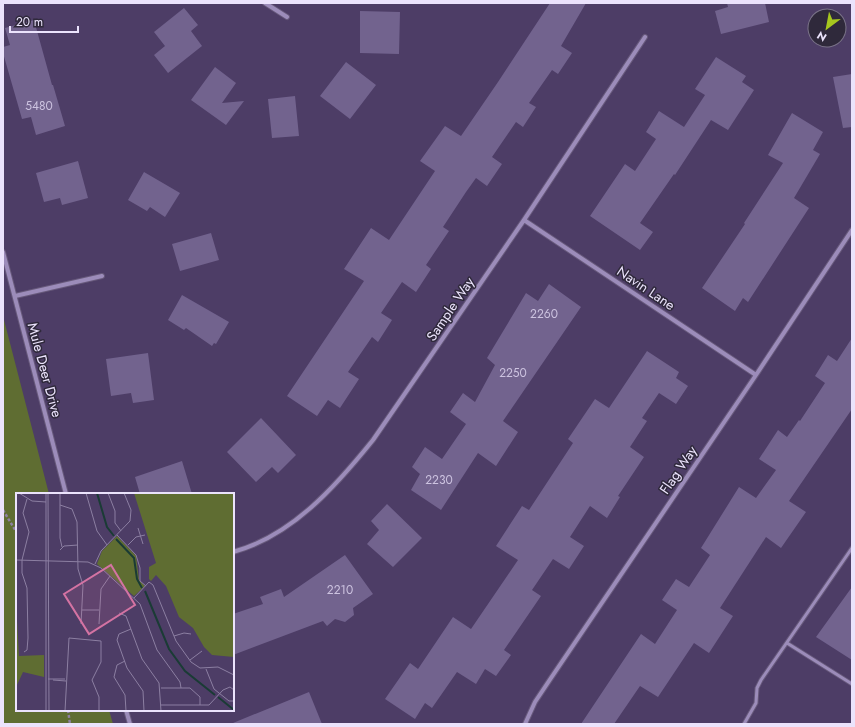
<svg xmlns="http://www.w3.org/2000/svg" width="855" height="727" font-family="Jost,sans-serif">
<rect width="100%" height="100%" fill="#4d3d66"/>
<path fill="#5f6d32" d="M3 316 49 494H17V710H109L113 724H3Z"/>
<path fill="#72638e" d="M550 3H586L561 46 572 53 558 74 552 70 529 103 536 107 523 127 516 122 492 157 502 164 487 186 476 178 466 192 443 227 449 231 426 265 431 269 416 292 402 282 381 313 392 320 378 342 372 337 348 372 359 379 340 408 328 400 317 416 287 396 364 281 344 269 371 228 389 240 435 171 420 161 445 126 461 136 498 82Z
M727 3H765L769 22 721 34 715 11 728 7Z
M184 8 198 25 191 31 202 46 168 73 154 55 165 46 154 32Z
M360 11 400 12 399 54 360 53Z
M34 20 52 85H53L65 126 36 135 31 117 22 119 3 53V47L10 45 5 28Z
M716 57 746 76 742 82 754 90 728 130 711 120 675 175 674 174 640 223 653 232 640 250 590 216 625 164 635 171 656 139 646 132 659 111 684 127 705 95 695 89Z
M346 62 376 85 350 119 320 96Z
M215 67 236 83 222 103 244 101 226 125 191 100Z
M852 74V127L843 128 833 77Z
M295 96 299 136 272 138 268 99Z
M792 113 823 132 813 150 820 154 794 198 809 208 748 302 743 298 735 311 702 288 745 224 744 223 783 163 768 155Z
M78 161 88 198 62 205 60 198 44 202 36 173Z
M144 172 180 193 165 217 150 207 147 211 128 200Z
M211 233 219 260 180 271 172 244Z
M549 284 581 307 503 421 518 432 496 466 478 453 441 510 411 490 420 474 412 467 425 447 442 459 466 424 450 412 463 393 475 402 495 365 487 358 526 293 538 301Z
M182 295 229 322 216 344 214 343 212 346 186 328 184 330 168 320Z
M852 338V409L789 501 806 512 781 548 766 537 720 608 733 616 709 653 694 643 658 697 640 686 614 724H581L641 634 655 644 677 610 662 600 676 579 689 587 710 555 701 548 739 487 756 498 776 470 759 459 778 430 787 437 799 420 800 421 825 383 815 376 828 355 837 361Z
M647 351 679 372 676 378 688 386 676 404 659 393 642 418 647 421 630 447 644 457 618 496 620 497 607 518 590 506 570 537 584 546 569 569 553 559 532 590 541 596 504 650 511 655 496 676 485 669 476 684 457 672 432 708 425 703 415 719 385 699 410 663 418 669 453 617 471 629 518 560 496 546 522 506 529 510 573 443 568 439 595 399 609 408Z
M148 353 154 400 133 403 131 393 111 396 106 359Z
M261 418 296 455 278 473 272 467 256 482 227 452Z
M182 461 192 494H140L135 477Z
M387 504 422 538 393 567 367 544 379 530 371 521Z
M345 555 373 594 353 608 354 615 345 622 335 619 327 626 323 621 233 655V614L263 604 260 597 281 589 284 597Z
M852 587V660L816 637Z
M309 692 322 724H233V723Z"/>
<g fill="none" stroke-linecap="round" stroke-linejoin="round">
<g stroke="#67597b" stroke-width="5">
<path id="service" d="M787 643 852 684
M744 724 756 703 757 688 761 680 852 548"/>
</g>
<g stroke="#67597b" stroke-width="6">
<path id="minor" d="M265 3 287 17
M524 220 756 375
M3 252 66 494
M15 296 102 276
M233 552C292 536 336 486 373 440L524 220 645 37
M126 710 130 724
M525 724 535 702 551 678 756 375 852 230"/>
</g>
<path stroke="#8e81a3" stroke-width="2.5" stroke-dasharray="3 2" stroke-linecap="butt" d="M3 510 17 533
M68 710 70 724"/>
<use href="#service" stroke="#9c8cba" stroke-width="3"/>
<use href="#minor" stroke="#9c8cba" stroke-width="4"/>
</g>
<g text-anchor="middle" stroke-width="3" stroke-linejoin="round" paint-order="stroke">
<g font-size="12" fill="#cdc3e0">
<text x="39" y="110">5480</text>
<text x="544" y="318">2260</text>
<text x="513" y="377">2250</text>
<text x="439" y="484">2230</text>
<text x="340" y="594">2210</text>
</g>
<g font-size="14" fill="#ebe3fc" stroke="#2f293b">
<text transform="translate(646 288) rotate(34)" y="5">Navin Lane</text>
<text transform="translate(450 309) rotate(-56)" y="5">Sample Way</text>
<text transform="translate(45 370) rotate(75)" y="5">Mule Deer Drive</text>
<text transform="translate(678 470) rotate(-56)" y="5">Flag Way</text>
</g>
</g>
<g transform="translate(16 493)">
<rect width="218" height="218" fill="#4d3d66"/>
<path d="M118 0H218V164L196 162 188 154 177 135 163 124 150 93 140 82 135 88 133 86V74L140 70ZM101 43 120 63 123 87 129 93 118 103 81 71 86 58ZM0 108 3 163 28 162V184L7 179 0 194Z" fill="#5f6d32"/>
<path fill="none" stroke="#1a3b35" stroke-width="2" d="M81 0 91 34 98 43M100 46 118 65 121 86 126 95M129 98 153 156 169 178 199 202M202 204 218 217"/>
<path fill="none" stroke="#8c7fa2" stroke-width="1" d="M3 0 16 8 30 9M30 0V218M32 0 33 218M44 0V45L46 54M70 0 81 38 91 52M92 0 99 18V30L105 38M44 12 56 16 61 29 62 76 67 92 65 131M122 35 127 51M101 42 120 62 124 75V88L130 93M112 52 120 44 129 42M44 57 48 53 62 52M0 67 72 69 85 75 124 111 141 157 164 189 165 195M79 71 85 58 114 28 115 17 108 0M118 105 133 89 137 92 160 148 175 169 184 175 202 174 218 182M66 117H83M103 120 110 123 126 166 143 190 145 218M83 131 85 96 94 83M115 136 103 141 101 147 111 175 127 198 128 218M158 143 168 140 175 141M8 159 11 157 12 145 11 95 6 80V67L13 39 7 20 11 6M174 167 186 158M109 168 101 172 98 184 109 202 110 218M190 176 198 196 213 208H218M32 186H49M37 187 50 188M145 195H174L184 204V212M145 212H193L207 197 214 194 218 197M49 218 53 145 85 148V169L76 187 83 204V218"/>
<path fill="#d473a3" fill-opacity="0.15" stroke="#d473a3" stroke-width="2" d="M95 72 119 112 73 141 48 101Z"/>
<rect width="218" height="218" fill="none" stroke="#ebe3fc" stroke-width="2"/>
</g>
<rect width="855" height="727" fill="none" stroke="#ebe3fc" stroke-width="8"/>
<g transform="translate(827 28) rotate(212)"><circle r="19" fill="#2f293b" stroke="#7a7388"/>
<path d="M0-3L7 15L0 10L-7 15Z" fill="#a7c71e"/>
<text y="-6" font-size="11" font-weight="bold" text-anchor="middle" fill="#ebe3fc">N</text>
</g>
<path d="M10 26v6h68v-6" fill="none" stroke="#ebe3fc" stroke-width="2"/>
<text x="16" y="26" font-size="12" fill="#ebe3fc" stroke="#2f293b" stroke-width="3" paint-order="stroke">20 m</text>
</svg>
